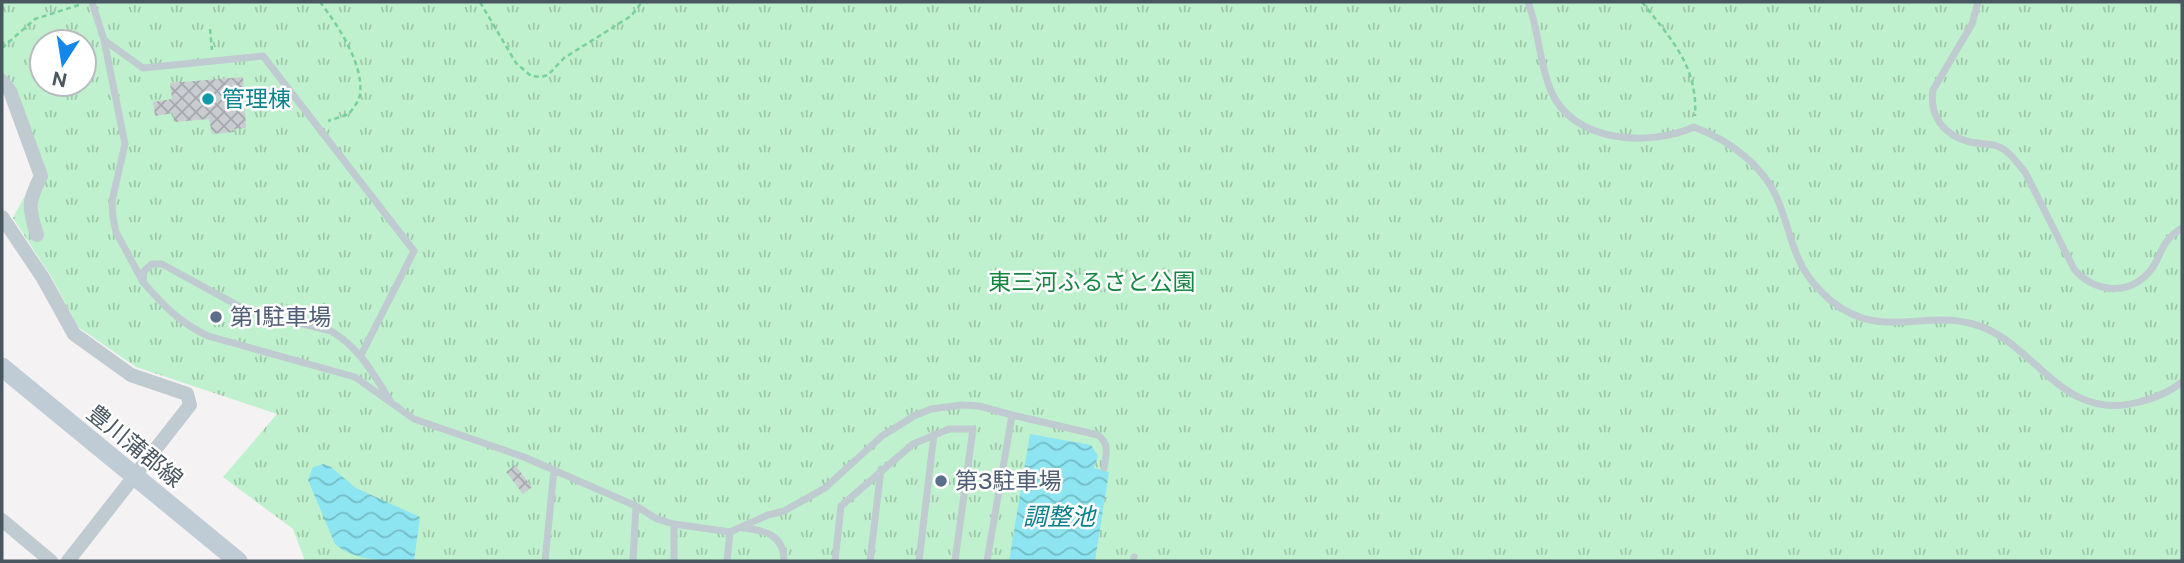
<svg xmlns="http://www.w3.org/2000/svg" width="2184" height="563" font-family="'Public Sans','Noto Sans JP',sans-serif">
<defs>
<pattern id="park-tufts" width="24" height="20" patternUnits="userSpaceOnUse" patternTransform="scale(1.75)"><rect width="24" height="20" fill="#c0f1ce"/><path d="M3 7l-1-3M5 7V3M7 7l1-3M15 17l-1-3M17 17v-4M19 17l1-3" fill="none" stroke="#9ec6ab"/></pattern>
<pattern id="water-waves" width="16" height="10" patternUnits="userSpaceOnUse" patternTransform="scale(1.75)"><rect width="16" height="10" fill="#8ce5f0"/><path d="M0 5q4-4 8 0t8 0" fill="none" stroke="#74bcc6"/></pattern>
<pattern id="building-cross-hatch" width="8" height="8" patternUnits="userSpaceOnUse" patternTransform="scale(1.75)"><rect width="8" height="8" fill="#c9cdd1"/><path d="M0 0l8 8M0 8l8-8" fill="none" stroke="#a5a9ad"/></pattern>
</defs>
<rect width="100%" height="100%" fill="#f4f2f2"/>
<path fill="url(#park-tufts)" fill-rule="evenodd" d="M2 2H2182V561H305L293 529 223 477 277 414 136 367 78 327 52 278 13 218 40 167 11 82 2 73ZM42 42H84V84H42Z"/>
<path fill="url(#water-waves)" d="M1030 434 1091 445 1098 456 1094 468 1109 472 1095 561H1009Z
M324 464 331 467 356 488 420 517 414 561C388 561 355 562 335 544L308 480 313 467Z"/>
<path fill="url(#building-cross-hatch)" d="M243 77 246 128 233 129 234 132 212 134 209 119 174 122 173 113 155 116 153 102 172 99 170 83Z
M515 465 532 487 523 494 506 472Z"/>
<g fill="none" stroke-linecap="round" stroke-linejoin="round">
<path stroke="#77d19c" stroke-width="2.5" stroke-dasharray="5 3.5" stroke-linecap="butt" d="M320 2C337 24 364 64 360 94 359 102 353 108 349 114L328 121
M480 2 516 63 531 76 541 77 548 75 564 58 631 16 642 2
M1642 2C1671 39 1698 66 1695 116
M210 29 212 50
M2 48 35 19 82 4"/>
<path stroke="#bfcad1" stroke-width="7" d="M92 2 104 40 143 68 263 56 414 251 361 355
M1528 2C1539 30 1539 63 1551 91 1573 143 1649 147 1694 127 1729 140 1765 166 1779 203 1795 244 1793 268 1830 300 1879 341 1921 310 1973 324 2035 340 2060 424 2139 402 2155 398 2170 392 2182 382
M1978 2 1972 24 1933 90C1929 116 1944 136 1970 142 1979 144 1988 143 1997 146 2009 150 2017 163 2025 172L2074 269C2094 292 2128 297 2150 271 2163 255 2159 242 2182 228
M104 40 125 144 112 201 113 218 116 232 143 282
M391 402C374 375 360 348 331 331L244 309 162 264H152L144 271 143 282C163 305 180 323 208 336L355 377 414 419 524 457 636 506 657 519 674 524 730 532 768 515 784 511 825 488 882 436 914 416 931 409 962 405 979 406 1012 415 987 561
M1012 415 1098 435C1110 444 1106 454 1104 468
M674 524V561
M743 528C765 530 784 535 784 561
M545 561 554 470
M633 561 636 506
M727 561 730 532
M835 561 841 506 913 444 949 429H973L955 561
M870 561 881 469
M919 561 934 434
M1133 561 1134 557"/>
<path stroke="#bfcad1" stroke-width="14" d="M2 81 10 91 41 176C28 202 28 207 37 235
M2 217 43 278 74 334 131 375 187 394 190 405 68 561
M2 520 51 561"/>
<path stroke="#bfccd5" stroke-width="19" d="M2 367 238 561"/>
</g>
<circle fill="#0f9aa8" stroke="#fff" stroke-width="2.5" cx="208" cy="99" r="7"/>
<g fill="#5c6f8a" stroke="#fff" stroke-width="2.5">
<circle cx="216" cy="317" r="7"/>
<circle cx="941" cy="481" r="7"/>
</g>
<g text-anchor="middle" stroke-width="5" stroke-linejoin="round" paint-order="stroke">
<g font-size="23" fill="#0d838f" stroke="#fff" text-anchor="start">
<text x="222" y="107">管理棟</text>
</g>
<g font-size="23" fill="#158642" stroke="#fff">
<text x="1092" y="290">東三河ふるさと公園</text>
</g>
<g font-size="23" fill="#4e5e75" stroke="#fff" text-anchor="start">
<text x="230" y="325">第1駐車場</text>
<text x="955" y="489">第3駐車場</text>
</g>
<g font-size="23" fill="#495760" stroke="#fff">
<text transform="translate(135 446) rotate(39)" y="8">豊川蒲郡線</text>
</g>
<g font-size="24" font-style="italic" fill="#0a7d8b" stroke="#fff">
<text x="1059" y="525">調整池</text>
</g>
</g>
<rect width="2184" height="563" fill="none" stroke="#495760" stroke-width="7"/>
<g transform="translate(63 63) rotate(192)"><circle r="33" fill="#ffffff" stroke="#b6bcbf" stroke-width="2"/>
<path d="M0-5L12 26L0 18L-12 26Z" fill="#1487ec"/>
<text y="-10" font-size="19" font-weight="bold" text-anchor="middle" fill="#495760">N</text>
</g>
</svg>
